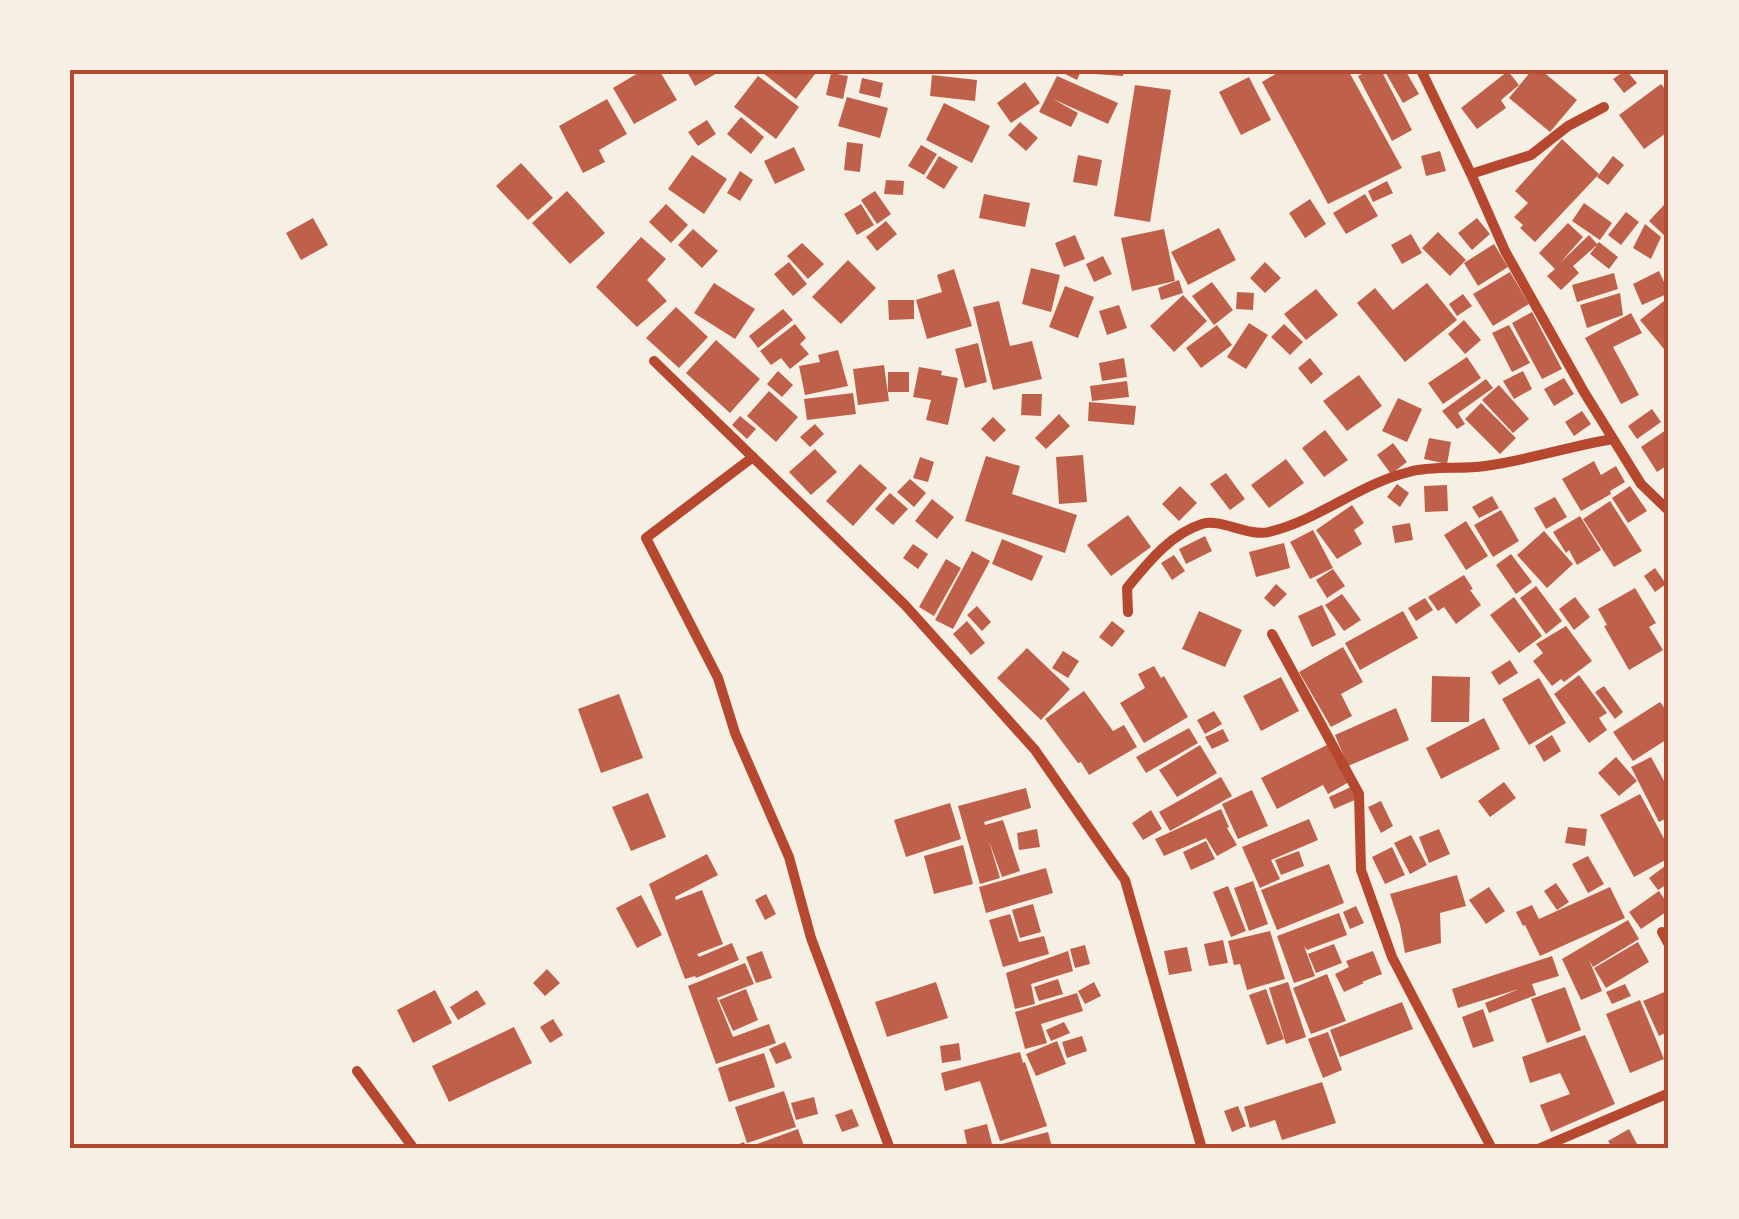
<svg xmlns="http://www.w3.org/2000/svg" width="1739" height="1219" font-family="'Public Sans',sans-serif">
<rect width="100%" height="100%" fill="#f6efe4"/>
<path fill="#bf614a" d="M643 70H659L677 100 634 124 613 88Z
M686 70H715L717 73 695 86Z
M759 70H818L796 99Z
M1057 70H1123V76L1080 73 1077 80Z
M1282 70H1348L1402 168 1328 204 1262 82Z
M1370 70H1381L1412 130 1392 141 1358 76Z
M1384 70H1405L1419 94 1403 103Z
M1532 70H1541L1577 100 1550 132 1509 98Z
M1626 70 1637 83 1624 93 1613 79Z
M1508 71 1519 85 1501 100 1506 108 1477 129 1461 108Z
M831 73 848 76 843 99 826 95Z
M932 75 977 80 975 101 930 96Z
M758 76 799 107 776 139 734 107Z
M1057 76 1118 103 1108 124 1053 99 1078 113 1071 127 1039 112Z
M1249 77 1271 120 1241 135 1219 92Z
M862 78 883 83 880 98 859 93Z
M1025 82 1040 103 1011 123 997 103Z
M1661 84 1669 94V131L1644 149 1619 115Z
M1135 85 1171 90 1150 222 1114 216Z
M847 97 888 108 880 138 838 126Z
M607 99 627 134 599 150 605 162 583 173 559 126Z
M944 103 990 126 972 163 926 140Z
M741 117 764 137 751 154 727 134Z
M707 120 716 134 698 146 688 132Z
M1020 122 1038 138 1026 151 1008 135Z
M1562 139 1599 174 1535 242 1520 228 1523 225 1514 217 1528 203 1515 191Z
M847 142 863 144 860 172 844 170Z
M921 145 937 154 924 175 908 166Z
M794 147 805 170 775 184 764 161Z
M1440 151 1446 171 1426 176 1421 156Z
M692 155 727 179 704 214 668 189Z
M1078 155 1102 160 1097 186 1073 182Z
M939 156 958 167 944 189 926 178Z
M1613 156 1624 165 1608 185 1597 177Z
M521 163 553 198 528 220 496 186Z
M740 171 753 180 740 201 727 193Z
M886 180 904 181 903 195 884 194Z
M1387 181 1393 193 1373 202 1368 191Z
M567 191 605 233 570 264 532 223Z
M875 191 891 214 877 224 861 200Z
M984 194 1030 203 1025 227 979 218Z
M1365 194 1378 216 1346 234 1333 213Z
M1310 199 1326 224 1305 238 1289 213Z
M1584 203 1612 223 1600 240 1572 221Z
M666 204 688 225 671 243 649 222Z
M861 204 874 225 857 235 844 214Z
M1665 204 1669 208V233L1666 237 1649 221Z
M1626 212 1639 222 1621 245 1608 235Z
M313 218 328 245 301 260 286 233Z
M1477 218 1490 234 1472 250 1458 233Z
M886 221 897 234 877 251 866 237Z
M1568 223 1583 237 1560 263 1589 235 1597 244 1599 242 1618 257 1609 269 1590 254 1597 245 1573 266 1579 273 1561 290 1547 276 1555 269 1539 253Z
M1645 224 1661 237 1651 259 1633 248Z
M1219 228 1236 260 1188 285 1171 252Z
M693 229 718 251 702 268 678 245Z
M1164 229 1175 281 1132 291 1121 238Z
M1438 232 1466 260 1450 276 1422 248Z
M1411 234 1422 253 1402 264 1391 245Z
M1075 235 1085 259 1064 267 1055 243Z
M641 237 666 259 647 280 667 301 637 327 596 287Z
M802 243 824 264 808 279 787 256Z
M1494 244 1508 267 1478 286 1464 263Z
M1103 256 1112 274 1094 282 1086 264Z
M848 260 876 288 841 324 812 297Z
M789 262 807 284 793 296 774 274Z
M1265 262 1281 278 1265 293 1250 278Z
M1031 268 1060 275 1051 312 1022 304Z
M954 269 972 326 927 339 916 300 942 292 937 275Z
M1659 271 1669 293 1642 305 1633 284Z
M1510 272 1529 304 1493 326 1473 294Z
M1614 273 1618 289 1577 302 1572 285Z
M1179 280 1183 293 1161 300 1158 288Z
M1212 282 1233 310 1214 325 1192 296Z
M714 283 755 309 735 339 694 313Z
M1427 283 1457 320 1405 362 1357 303 1375 288 1393 310Z
M1065 286 1094 297 1078 338 1049 327Z
M1316 289 1338 315 1306 340 1284 314Z
M1237 292 1254 293 1253 310 1236 309Z
M1620 293 1623 315 1587 328 1580 305Z
M1463 294 1472 306 1457 316 1449 304Z
M1183 295 1207 321 1174 352 1150 326Z
M1669 297V355L1640 320Z
M888 300H914V319L889 320Z
M999 301 1010 346 1032 341 1042 379 993 390 973 307Z
M1119 305 1127 328 1107 335 1099 311Z
M676 307 708 337 679 368 646 338Z
M783 309 793 320 758 348 749 336Z
M1532 312 1562 369 1542 379 1512 323Z
M1631 313 1642 333 1613 347 1639 395 1621 404 1585 338Z
M1464 320 1481 340 1465 354 1448 334Z
M1249 323 1268 335 1246 369 1227 357Z
M795 324 806 338 800 344 809 354 790 369 781 358 771 365 760 351Z
M1284 324 1303 342 1290 355 1271 337Z
M1217 325 1232 345 1201 368 1186 348Z
M1509 325 1530 363 1512 372 1492 333Z
M716 340 760 379 730 413 686 373Z
M978 343 987 382 965 388 955 349Z
M838 350 848 386 805 395 799 366 820 362 818 355Z
M1467 357 1481 378 1443 404 1428 383Z
M1124 358 1127 377 1102 381 1099 363Z
M1310 358 1323 374 1311 384 1298 368Z
M884 365 889 401 858 405 853 369Z
M919 367 942 371 941 375 958 378 948 425 926 420 931 400 913 397Z
M778 371 793 385 782 397 767 384Z
M1523 371 1532 389 1514 399 1503 381Z
M888 372H909V392H888Z
M1359 375 1382 406 1347 431 1323 401Z
M1564 378 1574 394 1554 406 1544 389Z
M1486 379 1493 388 1458 413 1465 424 1457 429 1442 411Z
M1127 381 1129 397 1092 401 1090 386Z
M1499 385 1529 419 1513 433 1482 400Z
M769 391 798 417 776 442 747 416Z
M853 393 856 414 807 420 804 399Z
M1022 394H1042L1041 416 1021 415Z
M1398 398 1422 409 1407 442 1382 431Z
M1089 402 1136 406 1134 425 1088 421Z
M1481 403 1516 438 1500 454 1465 419Z
M1652 409 1661 422 1637 439 1628 426Z
M1582 411 1591 424 1574 436 1565 422Z
M1059 414 1070 426 1046 449 1035 438Z
M740 416 756 429 747 439 732 425Z
M993 417 1006 430 994 442 981 429Z
M815 424 824 434 810 447 800 437Z
M1669 428V464L1657 472 1641 447Z
M1325 430 1348 460 1324 477 1302 448Z
M1429 438 1451 442 1447 464 1424 459Z
M1393 443 1407 462 1391 474 1377 455Z
M815 449 837 472 811 495 789 472Z
M1083 455 1087 502 1059 504 1056 457Z
M986 456 1020 466 1012 494 1077 515 1065 553 965 521Z
M920 457 934 462 928 482 913 478Z
M1286 459 1304 483 1269 508 1251 485Z
M1594 461 1601 475 1616 466 1625 482 1610 491 1611 494 1581 511 1562 479Z
M860 464 887 488 853 526 826 501Z
M1226 473 1245 499 1230 510 1210 484Z
M910 479 926 493 914 507 897 492Z
M1397 484 1409 493 1400 507 1387 497Z
M1447 485 1448 511 1425 512 1424 486Z
M1180 486 1197 503 1179 521 1162 504Z
M1630 486 1647 511 1628 523 1612 498Z
M890 493 908 509 893 525 875 509Z
M1492 496 1499 508 1479 518 1472 507Z
M1555 497 1567 517 1546 529 1534 508Z
M932 499 954 517 937 539 915 521Z
M1610 501 1642 551 1614 567 1583 519Z
M1352 505 1364 523 1354 530 1362 544 1337 559 1316 530Z
M1501 510 1519 541 1493 557 1474 525Z
M1128 515 1151 547 1111 576 1087 545Z
M1580 516 1601 550 1577 565 1569 550 1566 553 1553 532Z
M1466 521 1488 556 1466 570 1444 535Z
M1410 523 1413 540 1395 543 1392 526Z
M1313 530 1333 568 1310 579 1290 542Z
M1544 531 1573 564 1547 588 1517 555Z
M1205 536 1212 551 1186 564 1179 549Z
M1002 539 1043 556 1032 581 992 564Z
M1284 543 1290 568 1256 577 1249 552Z
M913 544 928 554 918 569 903 558Z
M972 551 990 561 953 629 935 620Z
M1511 554 1532 582 1516 594 1496 565Z
M1174 555 1185 571 1172 580 1161 563Z
M946 559 961 568 934 616 919 607Z
M1655 568 1666 584 1655 592 1644 576Z
M1333 569 1345 586 1327 598 1316 580Z
M1464 575 1473 589 1470 590 1481 605 1456 624 1444 607 1438 611 1428 597Z
M1276 584 1287 594 1274 607 1264 598Z
M1536 586 1562 621 1546 634 1520 598Z
M1635 588 1656 623 1649 627 1663 650 1629 670 1604 626 1607 625 1598 609Z
M1342 594 1361 620 1344 631 1325 605Z
M1514 597 1542 636 1519 653 1490 615Z
M1575 597 1590 617 1574 630 1559 609Z
M1425 598 1433 610 1416 621 1408 608Z
M1322 605 1336 635 1312 647 1298 616Z
M977 606 991 622 982 631 967 615Z
M1199 611 1242 630 1225 667 1182 649Z
M1403 611 1418 638 1360 670 1345 643Z
M967 621 985 643 971 655 953 634Z
M1112 621 1125 631 1112 647 1099 637Z
M1566 626 1592 661 1564 682 1561 679 1552 686 1533 661 1543 653 1536 644Z
M1343 647 1363 682 1341 694 1352 716 1331 727 1299 672Z
M1027 648 1070 689 1041 720 997 678Z
M1063 651 1079 661 1068 678 1052 668Z
M1510 660 1518 673 1499 685 1491 672Z
M1154 666 1161 678 1164 676 1188 717 1144 743 1120 703 1145 688 1138 674Z
M1579 675 1607 713 1599 718 1607 730 1589 743 1554 694Z
M1432 676 1470 677 1469 722H1431Z
M1281 677 1299 711 1261 731 1243 696Z
M1539 678 1566 723 1529 745 1502 699Z
M1604 686 1623 712 1615 719 1595 692Z
M1084 691 1113 731 1124 725 1137 747 1089 775 1081 762 1078 763 1045 719Z
M619 694 643 758 601 773 578 709Z
M1660 702 1669 714V738L1633 761 1613 732Z
M1396 708 1409 740 1348 766 1335 735Z
M1214 711 1222 724 1205 734 1197 720Z
M1484 718 1500 749 1441 779 1426 748Z
M1189 728 1198 743 1146 773 1136 757Z
M1223 729 1229 741 1212 749 1205 737Z
M1552 735 1561 751 1544 762 1535 746Z
M1329 744 1349 782 1328 794 1323 785 1277 809 1261 778Z
M1200 745 1217 773 1177 797 1159 770Z
M1616 757 1637 781 1619 796 1598 773Z
M1651 757 1669 790V817L1659 822 1631 767Z
M1221 777 1232 796 1170 831 1159 812Z
M1504 782 1516 798 1490 817 1478 801Z
M1351 787 1357 799 1334 809 1329 797Z
M1026 788 1031 808 984 822 985 825 1003 820 1020 871 1002 877 989 841 1000 878 980 884 958 806Z
M1252 790 1268 826 1238 839 1222 804Z
M648 793 666 837 631 851 612 807Z
M1640 794 1669 848V858L1634 877 1600 815Z
M1381 801 1393 826 1381 833 1368 807Z
M950 803 961 839 906 857 894 820Z
M1221 809 1229 827 1227 828 1237 845 1217 856 1206 838 1164 856 1155 839Z
M1151 810 1162 829 1143 840 1132 823Z
M1309 819 1318 840 1271 860 1280 879 1260 888 1242 847Z
M1568 827 1587 829 1585 846 1565 843Z
M1037 829 1040 847 1019 850 1017 833Z
M1439 829 1450 854 1429 863 1419 837Z
M1411 835 1427 865 1410 874 1394 843Z
M1206 841 1215 859 1191 870 1183 852Z
M963 845 973 884 934 894 924 856Z
M1392 847 1405 875 1385 884 1372 857Z
M1299 851 1304 866 1281 875 1275 860Z
M707 854 718 875 675 897 676 900 702 890 723 944 697 954 699 957 732 943 739 960 696 978 695 976 685 979 649 884Z
M1588 856 1604 884 1588 893 1572 864Z
M1669 863V883L1658 890 1649 878Z
M1329 864 1344 903 1277 930 1261 890Z
M1046 868 1053 893 986 913 979 887Z
M1457 875 1466 906 1440 913 1441 943 1405 953 1400 925 1390 894Z
M1253 881 1268 924 1249 931 1234 888Z
M1556 883 1569 902 1557 910 1544 891Z
M1228 886 1246 931 1231 937 1213 892Z
M1489 887 1505 911 1486 924 1469 900Z
M1610 887 1625 918 1540 956 1525 925 1523 926 1516 912 1532 905 1539 919Z
M1659 891 1669 906V910L1641 929 1629 912Z
M766 894 776 914 765 920 755 900Z
M641 895 662 935 637 948 616 908Z
M1033 904 1041 932 1020 938 1012 910Z
M1356 906 1364 923 1350 929 1343 912Z
M1339 913 1347 935 1307 950 1304 946 1315 976 1294 983 1277 936Z
M1010 914 1019 942 1044 936 1049 954 1003 967 989 920Z
M1628 920 1639 939 1593 967 1589 960 1602 991 1581 1000 1562 959Z
M1270 931 1285 979 1247 990 1240 964 1234 965 1228 941Z
M1223 940 1228 963 1209 966 1204 944Z
M1638 942 1649 962 1606 988 1594 968Z
M1334 944 1342 963 1316 973 1308 954Z
M1085 945 1090 964 1075 968 1070 949Z
M1187 947 1192 971 1169 975 1164 951Z
M762 951 772 978 756 983 746 957Z
M1068 951 1073 971 1031 984 1035 1004 1015 1009 1006 973Z
M1373 951 1382 974 1362 982 1364 983 1344 992 1335 974 1349 967 1346 961Z
M1552 956 1559 976 1532 984 1536 995 1489 1013 1485 1003 1519 989 1458 1008 1452 989Z
M745 963 754 984 717 998 733 1037 769 1024 776 1043 716 1064 688 986Z
M547 969 560 983 545 996 533 983Z
M1327 974 1346 1021 1311 1034 1293 988Z
M1058 979 1063 994 1039 1001 1034 987Z
M936 982 948 1018 887 1037 875 1002Z
M1094 982 1101 996 1085 1004 1078 991Z
M1288 982 1306 1037 1286 1044 1269 988Z
M1625 984 1631 996 1612 1004 1606 992Z
M1565 987 1581 1030 1547 1043 1531 999Z
M746 989 758 1020 733 1031 719 1000Z
M1266 989 1284 1039 1267 1045 1249 995Z
M435 990 452 1023 413 1043 397 1010Z
M477 990 486 1004 458 1020 450 1007Z
M1669 990V1031L1659 1036 1643 1001Z
M1077 993 1083 1011 1041 1024 1047 1043 1025 1049 1015 1012Z
M1640 1000 1664 1059 1630 1073 1606 1014Z
M1402 1002 1413 1029 1340 1057 1330 1030Z
M1483 1009 1494 1041 1473 1048 1462 1017Z
M553 1019 563 1035 550 1043 540 1027Z
M1064 1022 1070 1033 1051 1041 1046 1030Z
M514 1027 532 1063 449 1102 432 1066Z
M1328 1032 1342 1070 1323 1078 1308 1039Z
M1585 1035 1615 1104 1551 1132 1540 1105 1570 1094 1560 1073 1530 1083 1522 1057Z
M1082 1036 1087 1051 1067 1058 1062 1042Z
M1057 1041 1066 1064 1036 1076 1026 1054Z
M785 1042 792 1058 776 1064 769 1049Z
M959 1043 961 1060 942 1063 940 1046Z
M1020 1052 1023 1063 1025 1062 1047 1126 1000 1141 980 1081 945 1091 941 1073Z
M764 1053 775 1087 729 1102 718 1068Z
M1322 1082 1336 1123 1282 1140 1275 1120 1250 1128 1244 1107Z
M784 1091 796 1127 747 1143 735 1107Z
M814 1097 818 1114 796 1120 791 1103Z
M1238 1106 1246 1126 1232 1132 1224 1111Z
M852 1109 859 1126 842 1132 835 1115Z
M987 1124 992 1144 968 1149 964 1130Z
M798 1129 805 1149H726L744 1142 746 1148Z
M1629 1129 1637 1144 1628 1149H1613L1608 1141Z
M1048 1132 1052 1147 987 1149V1148Z"/>
<g fill="none" stroke-linecap="round" stroke-linejoin="round">
<path stroke="#b5482f" stroke-width="10" d="M1421 70 1471 174
M1604 107 1568 126 1531 155 1471 174 1505 251 1584 392 1641 484 1669 511
M654 361 905 605 1035 750 1125 880 1202 1149
M753 457 646 538 718 678 735 733 789 857 811 938 890 1149
M1128 612 1127 588C1147 564 1170 534 1202 524 1220 518 1248 537 1269 532 1319 520 1359 484 1409 472 1434 465 1461 470 1485 466 1529 460 1570 446 1613 439
M1272 634 1359 794 1361 870 1392 957 1492 1149
M1662 932 1669 945
M357 1071 414 1149
M1538 1149 1669 1093"/>
</g>
<rect width="1739" height="1219" fill="none" stroke="#f6efe4" stroke-width="145"/>
<rect x="72" y="72" width="1594" height="1074" fill="none" stroke="#b5482f" stroke-width="4"/>
</svg>
